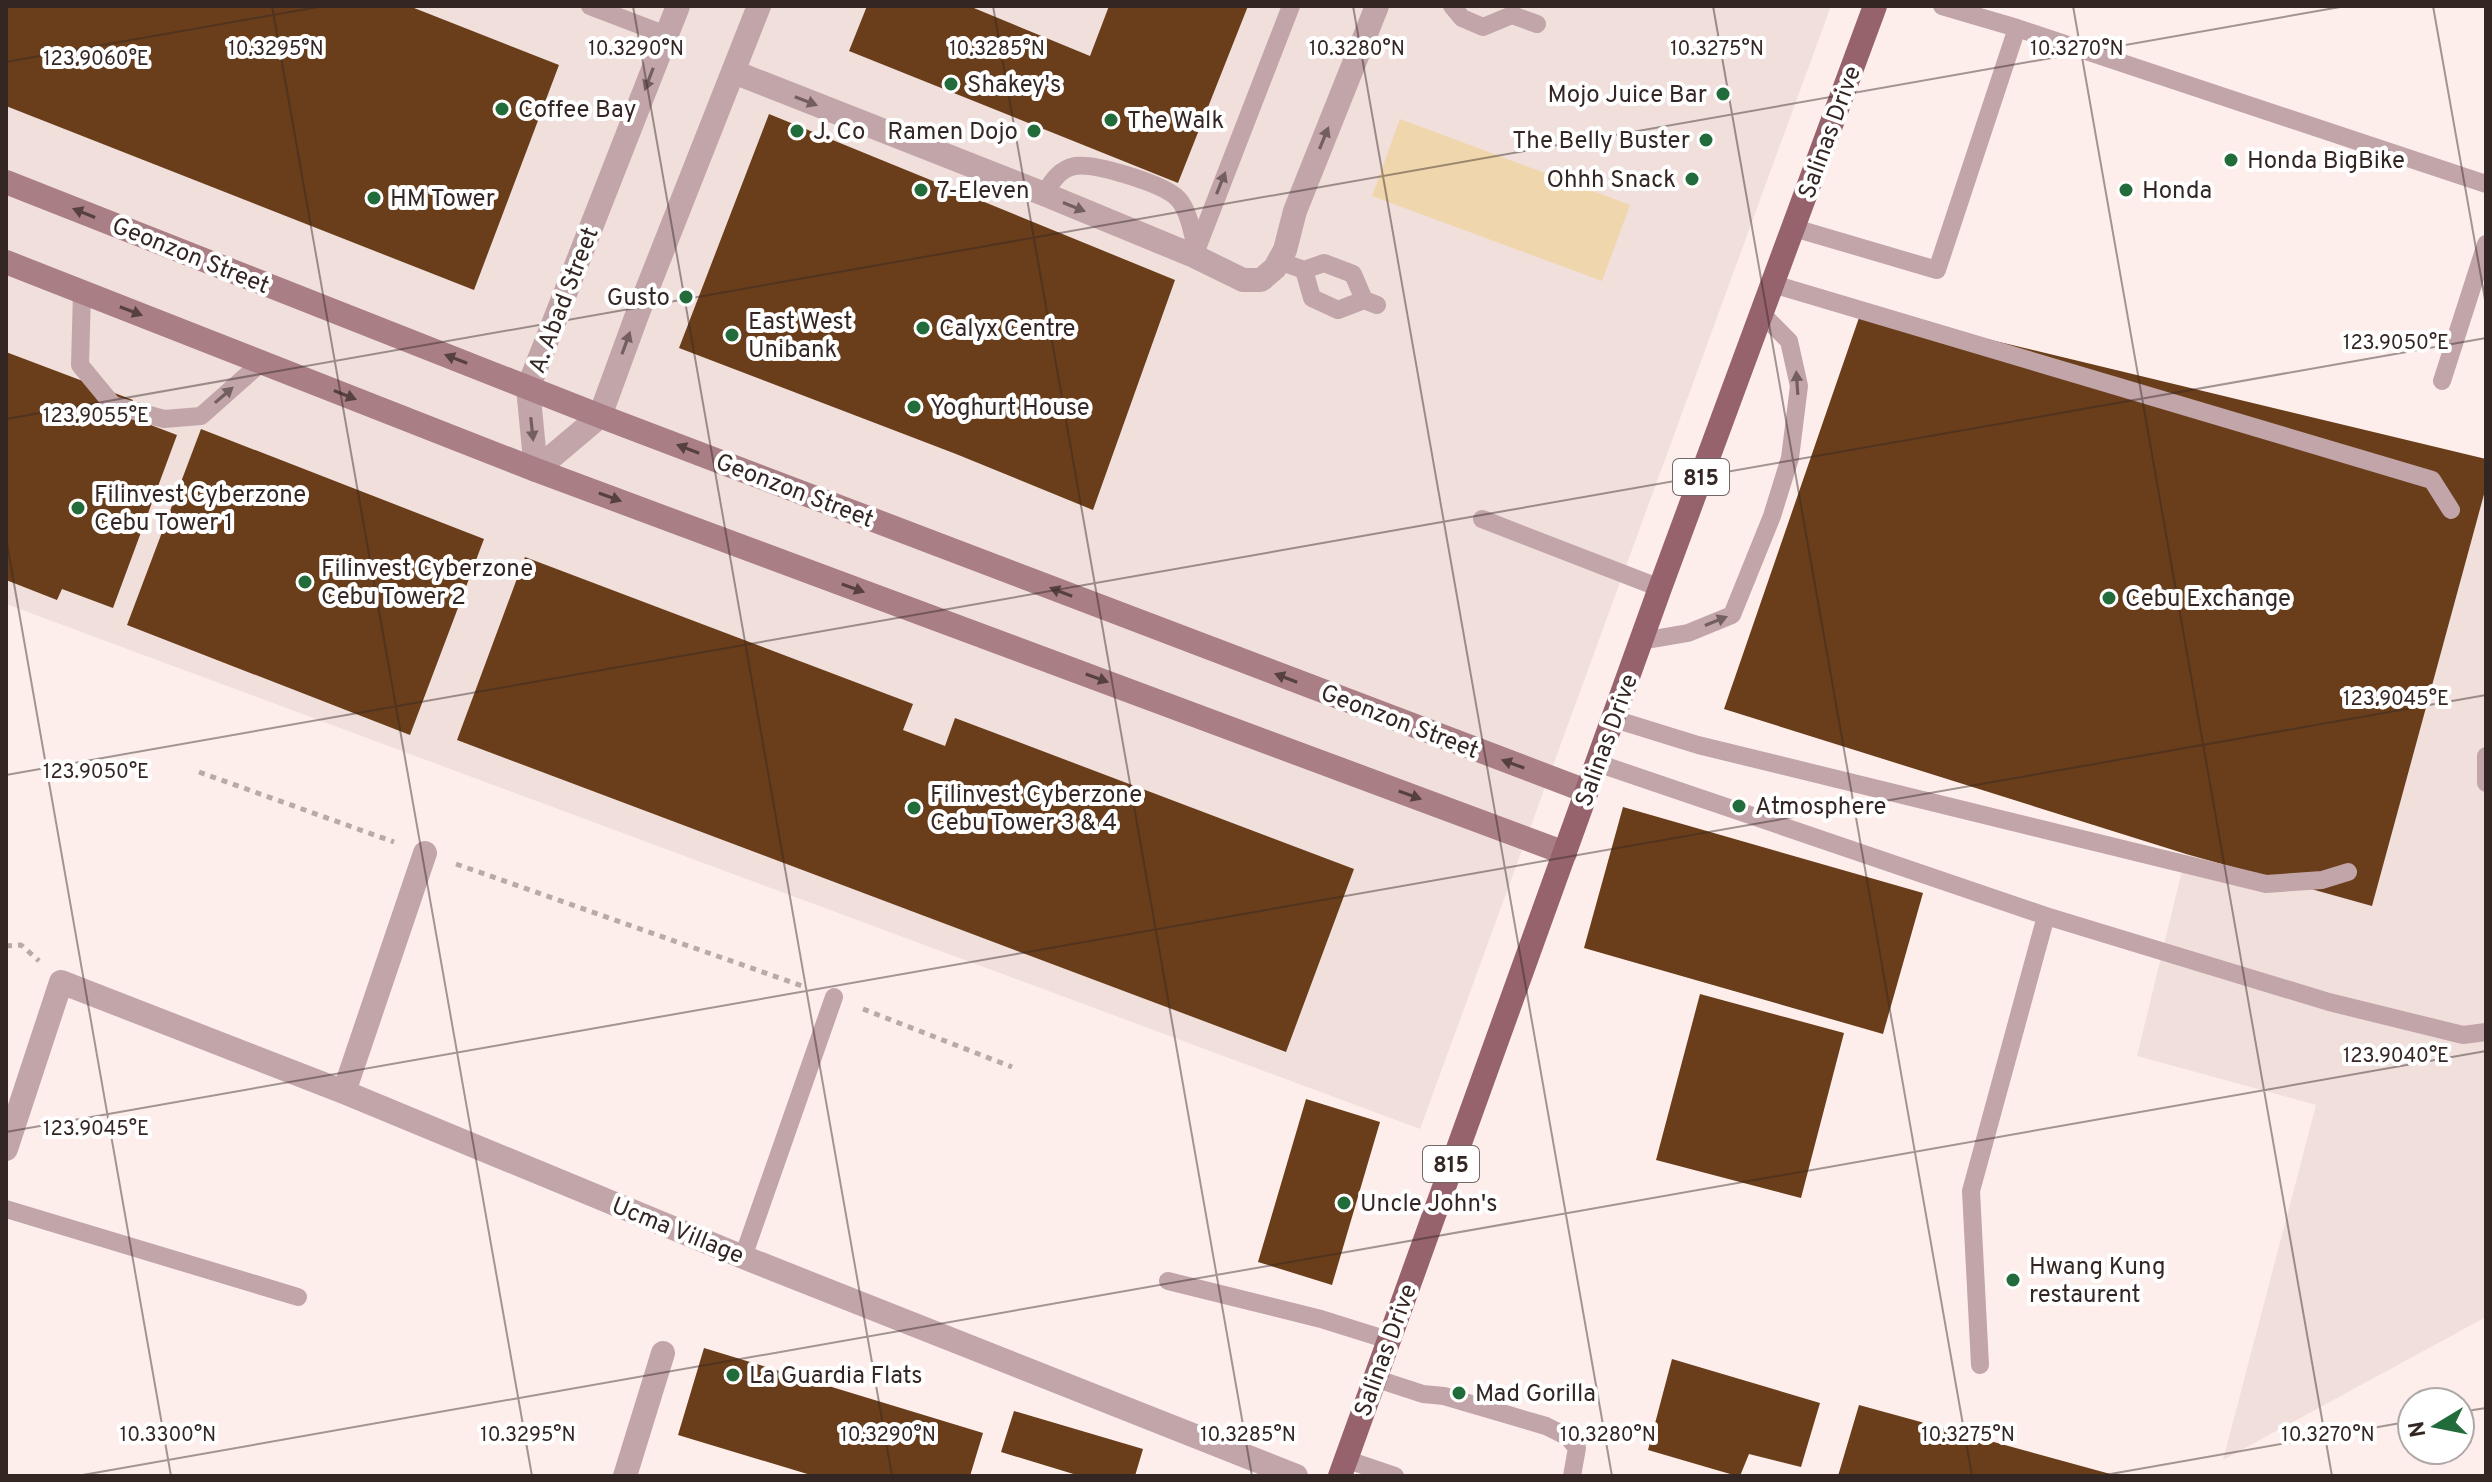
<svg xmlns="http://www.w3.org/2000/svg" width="2492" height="1482" font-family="Overpass,sans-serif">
<rect width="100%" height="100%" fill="#feeeeb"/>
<path fill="#f1dfdb" d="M6 6H1831L1420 1129 6 604Z
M2486 487V1317L2223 1460 2316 1105 2137 1056 2186 854 2372 905Z"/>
<path fill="#f0d6ac" d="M1400 119 1630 205 1602 281 1372 196Z"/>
<path fill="#6a3e1b" d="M6 6H409L559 65 474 290 6 106Z
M867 6H969L1090 56 1109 6H1248L1178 183 849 51Z
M769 114 1175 280 1093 510 956 454 679 348Z
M1862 309 2486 459V487L2372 906 2186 854 1724 709Z
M6 352 133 400 127 416 177 435 113 608 62 589 57 600 6 580Z
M201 429 484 539 410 735 127 625Z
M525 557 913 704 903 730 945 746 955 718 1354 869 1286 1052 457 740Z
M1623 807 1923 893 1883 1034 1584 948Z
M1700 994 1844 1033 1801 1198 1656 1160Z
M1306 1099 1380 1122 1332 1285 1258 1262Z
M704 1348 983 1433 970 1476H814L678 1435Z
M1672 1359 1820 1403 1801 1467 1749 1454 1740 1476H1737L1648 1450Z
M1859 1405 2114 1475V1476H1838Z
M1014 1411 1143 1449 1135 1476H1080L1001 1452Z"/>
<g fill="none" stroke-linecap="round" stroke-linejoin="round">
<path stroke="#b9aaa7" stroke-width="5" stroke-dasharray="6 6" stroke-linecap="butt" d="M199 772 394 842
M456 864 805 987
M6 946 21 945 39 961
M863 1009 1012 1067"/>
<path stroke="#c2a5a9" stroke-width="18" d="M590 6 666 35
M1452 6 1462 18 1483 27 1512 15 1537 24
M1942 6 2017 28 2486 184
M1044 194C1052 182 1059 169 1075 166 1096 163 1159 183 1175 196 1188 206 1192 232 1196 247
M1794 228 1937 270 2017 28
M1194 256 1291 6
M1279 261 1304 270 1324 263 1353 274 1364 300
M1304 270 1312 298 1338 310 1364 300 1377 305
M1773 284 2432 480 2451 510
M82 292 80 365 113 405 164 419 201 416 262 362
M2442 381 2486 244
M1482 519 1660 588
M1641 641 1688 633 1732 615 1772 516 1790 458 1799 386 1789 341 1762 314
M1614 719 1698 745 2266 884 2322 880 2348 872
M2486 756V783
M1597 763 2046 916
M6 1209 298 1297
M743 1257 834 997
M1168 1281 1321 1319 1388 1340
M1980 1365 1971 1191 2046 916 2329 1002 2463 1035 2486 1032
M1374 1378 1423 1394 1444 1396 1546 1426 1568 1437 1577 1448 1572 1476
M1345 1459 1395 1476"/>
<path stroke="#c2a5a9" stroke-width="24" d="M734 72 1044 194 1194 256 1243 280H1261L1275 268 1285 250 1295 211 1377 6
M536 470 600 416 637 315 759 6
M536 470 528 388 678 6
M344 1092 425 853
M6 1149 61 982 344 1092 743 1257 1296 1476
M625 1476 663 1353"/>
<path stroke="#a97f85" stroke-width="24" d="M6 182 600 416 1586 791
M6 262 536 470 1565 853"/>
<path stroke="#96636c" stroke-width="24" d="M1340 1476 1660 588 1875 6"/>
</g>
<defs><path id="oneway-solid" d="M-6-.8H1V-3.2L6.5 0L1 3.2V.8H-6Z" transform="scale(2)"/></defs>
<g fill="#745f5f">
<use href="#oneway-solid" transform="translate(649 79) rotate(111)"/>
<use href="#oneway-solid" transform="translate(806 101) rotate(21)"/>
<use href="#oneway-solid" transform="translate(1324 138) rotate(-68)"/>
<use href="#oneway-solid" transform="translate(1221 183) rotate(-68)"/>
<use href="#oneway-solid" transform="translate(1074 207) rotate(22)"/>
<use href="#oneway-solid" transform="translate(626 343) rotate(-70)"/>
<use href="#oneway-solid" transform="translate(1797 383) rotate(-94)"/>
<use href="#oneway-solid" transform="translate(224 395) rotate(-41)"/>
<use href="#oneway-solid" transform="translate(532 429) rotate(84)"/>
<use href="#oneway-solid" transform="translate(1716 621) rotate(-22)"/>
</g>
<g fill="#574140">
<use href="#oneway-solid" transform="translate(84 213) rotate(-158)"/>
<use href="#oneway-solid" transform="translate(131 311) rotate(21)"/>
<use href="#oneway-solid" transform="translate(456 359) rotate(-159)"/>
<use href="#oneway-solid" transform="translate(345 395) rotate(22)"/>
<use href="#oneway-solid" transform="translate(688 449) rotate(-159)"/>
<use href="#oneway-solid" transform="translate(610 497) rotate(20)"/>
<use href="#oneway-solid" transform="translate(853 588) rotate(20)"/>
<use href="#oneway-solid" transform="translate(1061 592) rotate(-159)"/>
<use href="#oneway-solid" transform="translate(1097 678) rotate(20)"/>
<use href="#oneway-solid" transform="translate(1286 678) rotate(-159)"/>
<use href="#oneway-solid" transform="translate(1513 764) rotate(-160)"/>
<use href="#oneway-solid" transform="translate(1410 795) rotate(20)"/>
</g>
<path fill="none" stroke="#342623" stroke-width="2" stroke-opacity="0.45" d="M272 6 532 1476M633 6 892 1476M993 6 1252 1476M1353 6 1612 1476M1713 6 1972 1476M2073 6 2332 1476M2433 6 2486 305M6 62 324 6M6 419 2346 6M6 538 171 1476M6 775 2486 338M6 1132 2486 695M2460 1412 2486 1408M77 1476 2486 1051M2099 1476 2412 1421"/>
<g fill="#216c3a" stroke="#fff" stroke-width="3">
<circle cx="951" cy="84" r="8"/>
<circle cx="1723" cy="94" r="8"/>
<circle cx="502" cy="109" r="8"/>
<circle cx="1111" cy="120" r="8"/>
<circle cx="797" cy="131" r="8"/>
<circle cx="1034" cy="131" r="8"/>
<circle cx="1706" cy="140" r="8"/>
<circle cx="2231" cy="160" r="8"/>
<circle cx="1692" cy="179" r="8"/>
<circle cx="921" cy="190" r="8"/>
<circle cx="2126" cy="190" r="8"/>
<circle cx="374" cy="198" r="8"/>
<circle cx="686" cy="297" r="8"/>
<circle cx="923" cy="328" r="8"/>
<circle cx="732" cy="335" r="8"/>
<circle cx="914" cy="407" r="8"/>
<circle cx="78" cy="508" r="8"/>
<circle cx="305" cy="582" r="8"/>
<circle cx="2109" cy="598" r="8"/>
<circle cx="1739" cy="806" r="8"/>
<circle cx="914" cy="808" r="8"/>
<circle cx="1344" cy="1203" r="8"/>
<circle cx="2013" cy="1280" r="8"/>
<circle cx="733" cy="1375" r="8"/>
<circle cx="1459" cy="1393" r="8"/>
</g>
<g text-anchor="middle" stroke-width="8" stroke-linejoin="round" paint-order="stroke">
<g fill="#fff" stroke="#716765" stroke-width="2">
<rect x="1673" y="459" width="56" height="36" rx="6"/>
<rect x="1423" y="1146" width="56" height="36" rx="6"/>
</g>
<g font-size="22" font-weight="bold" fill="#342623">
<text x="1701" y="485">815</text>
<text x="1451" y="1172">815</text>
</g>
<g font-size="24" fill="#342623" stroke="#fff" text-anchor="start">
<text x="967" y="92">Shakey's</text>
<text x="1707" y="102" text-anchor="end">Mojo Juice Bar</text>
<text x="518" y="117">Coffee Bay</text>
<text x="1127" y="128">The Walk</text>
<text x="813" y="139">J. Co</text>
<text x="1018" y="139" text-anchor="end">Ramen Dojo</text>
<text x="1690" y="148" text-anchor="end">The Belly Buster</text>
<text x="2247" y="168">Honda BigBike</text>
<text x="1676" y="187" text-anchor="end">Ohhh Snack</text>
<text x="937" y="198">7-Eleven</text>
<text x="2142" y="198">Honda</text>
<text x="390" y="206">HM Tower</text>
<text x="670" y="305" text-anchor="end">Gusto</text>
<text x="748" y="329">East West<tspan x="748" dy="28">Unibank</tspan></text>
<text x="939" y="336">Calyx Centre</text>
<text x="930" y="415">Yoghurt House</text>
<text x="94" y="502">Filinvest Cyberzone<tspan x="94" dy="28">Cebu Tower 1</tspan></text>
<text x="321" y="576">Filinvest Cyberzone<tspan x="321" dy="28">Cebu Tower 2</tspan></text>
<text x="2125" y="606">Cebu Exchange</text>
<text x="930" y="802">Filinvest Cyberzone<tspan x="930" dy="28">Cebu Tower 3 &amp; 4</tspan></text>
<text x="1755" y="814">Atmosphere</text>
<text x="1360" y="1211">Uncle John's</text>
<text x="2029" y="1274">Hwang Kung<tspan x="2029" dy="28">restaurent</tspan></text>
<text x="749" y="1383">La Guardia Flats</text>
<text x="1475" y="1401">Mad Gorilla</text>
</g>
<g font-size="24" fill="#342623" stroke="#fff">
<text transform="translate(1829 132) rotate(-70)" y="8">Salinas Drive</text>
<text transform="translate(191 255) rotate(22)" y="8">Geonzon Street</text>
<text transform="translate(563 300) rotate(-69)" y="8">A. Abad Street</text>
<text transform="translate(795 490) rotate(21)" y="8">Geonzon Street</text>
<text transform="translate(1400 721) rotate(21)" y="8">Geonzon Street</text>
<text transform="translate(1606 740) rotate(-70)" y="8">Salinas Drive</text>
<text transform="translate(678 1230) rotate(22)" y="8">Ucma Village</text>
<text transform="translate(1385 1350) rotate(-70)" y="8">Salinas Drive</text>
</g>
</g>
<g font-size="20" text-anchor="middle" fill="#342623" stroke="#fff" stroke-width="8" stroke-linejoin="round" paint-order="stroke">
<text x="276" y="55">10.3295°N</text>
<text x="636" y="55">10.3290°N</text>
<text x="997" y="55">10.3285°N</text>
<text x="2077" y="55">10.3270°N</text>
<text x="1357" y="55">10.3280°N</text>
<text x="1717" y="55">10.3275°N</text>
<text x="96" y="65">123.9060°E</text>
<text x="2396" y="349">123.9050°E</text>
<text x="96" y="422">123.9055°E</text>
<text x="2396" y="705">123.9045°E</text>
<text x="96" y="778">123.9050°E</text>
<text x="2396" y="1062">123.9040°E</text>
<text x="96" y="1135">123.9045°E</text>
<text x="168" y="1441">10.3300°N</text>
<text x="528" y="1441">10.3295°N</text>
<text x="888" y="1441">10.3290°N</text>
<text x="1248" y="1441">10.3285°N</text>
<text x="1608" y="1441">10.3280°N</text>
<text x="1968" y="1441">10.3275°N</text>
<text x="2328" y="1441">10.3270°N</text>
</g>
<rect width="2492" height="1482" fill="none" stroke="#342623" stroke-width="16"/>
<g transform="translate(2436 1426) rotate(260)"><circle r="38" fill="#ffffff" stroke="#aea8a7" stroke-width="2"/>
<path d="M0-6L14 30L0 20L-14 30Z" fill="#216c3a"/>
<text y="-12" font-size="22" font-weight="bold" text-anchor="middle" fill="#342623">N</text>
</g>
</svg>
